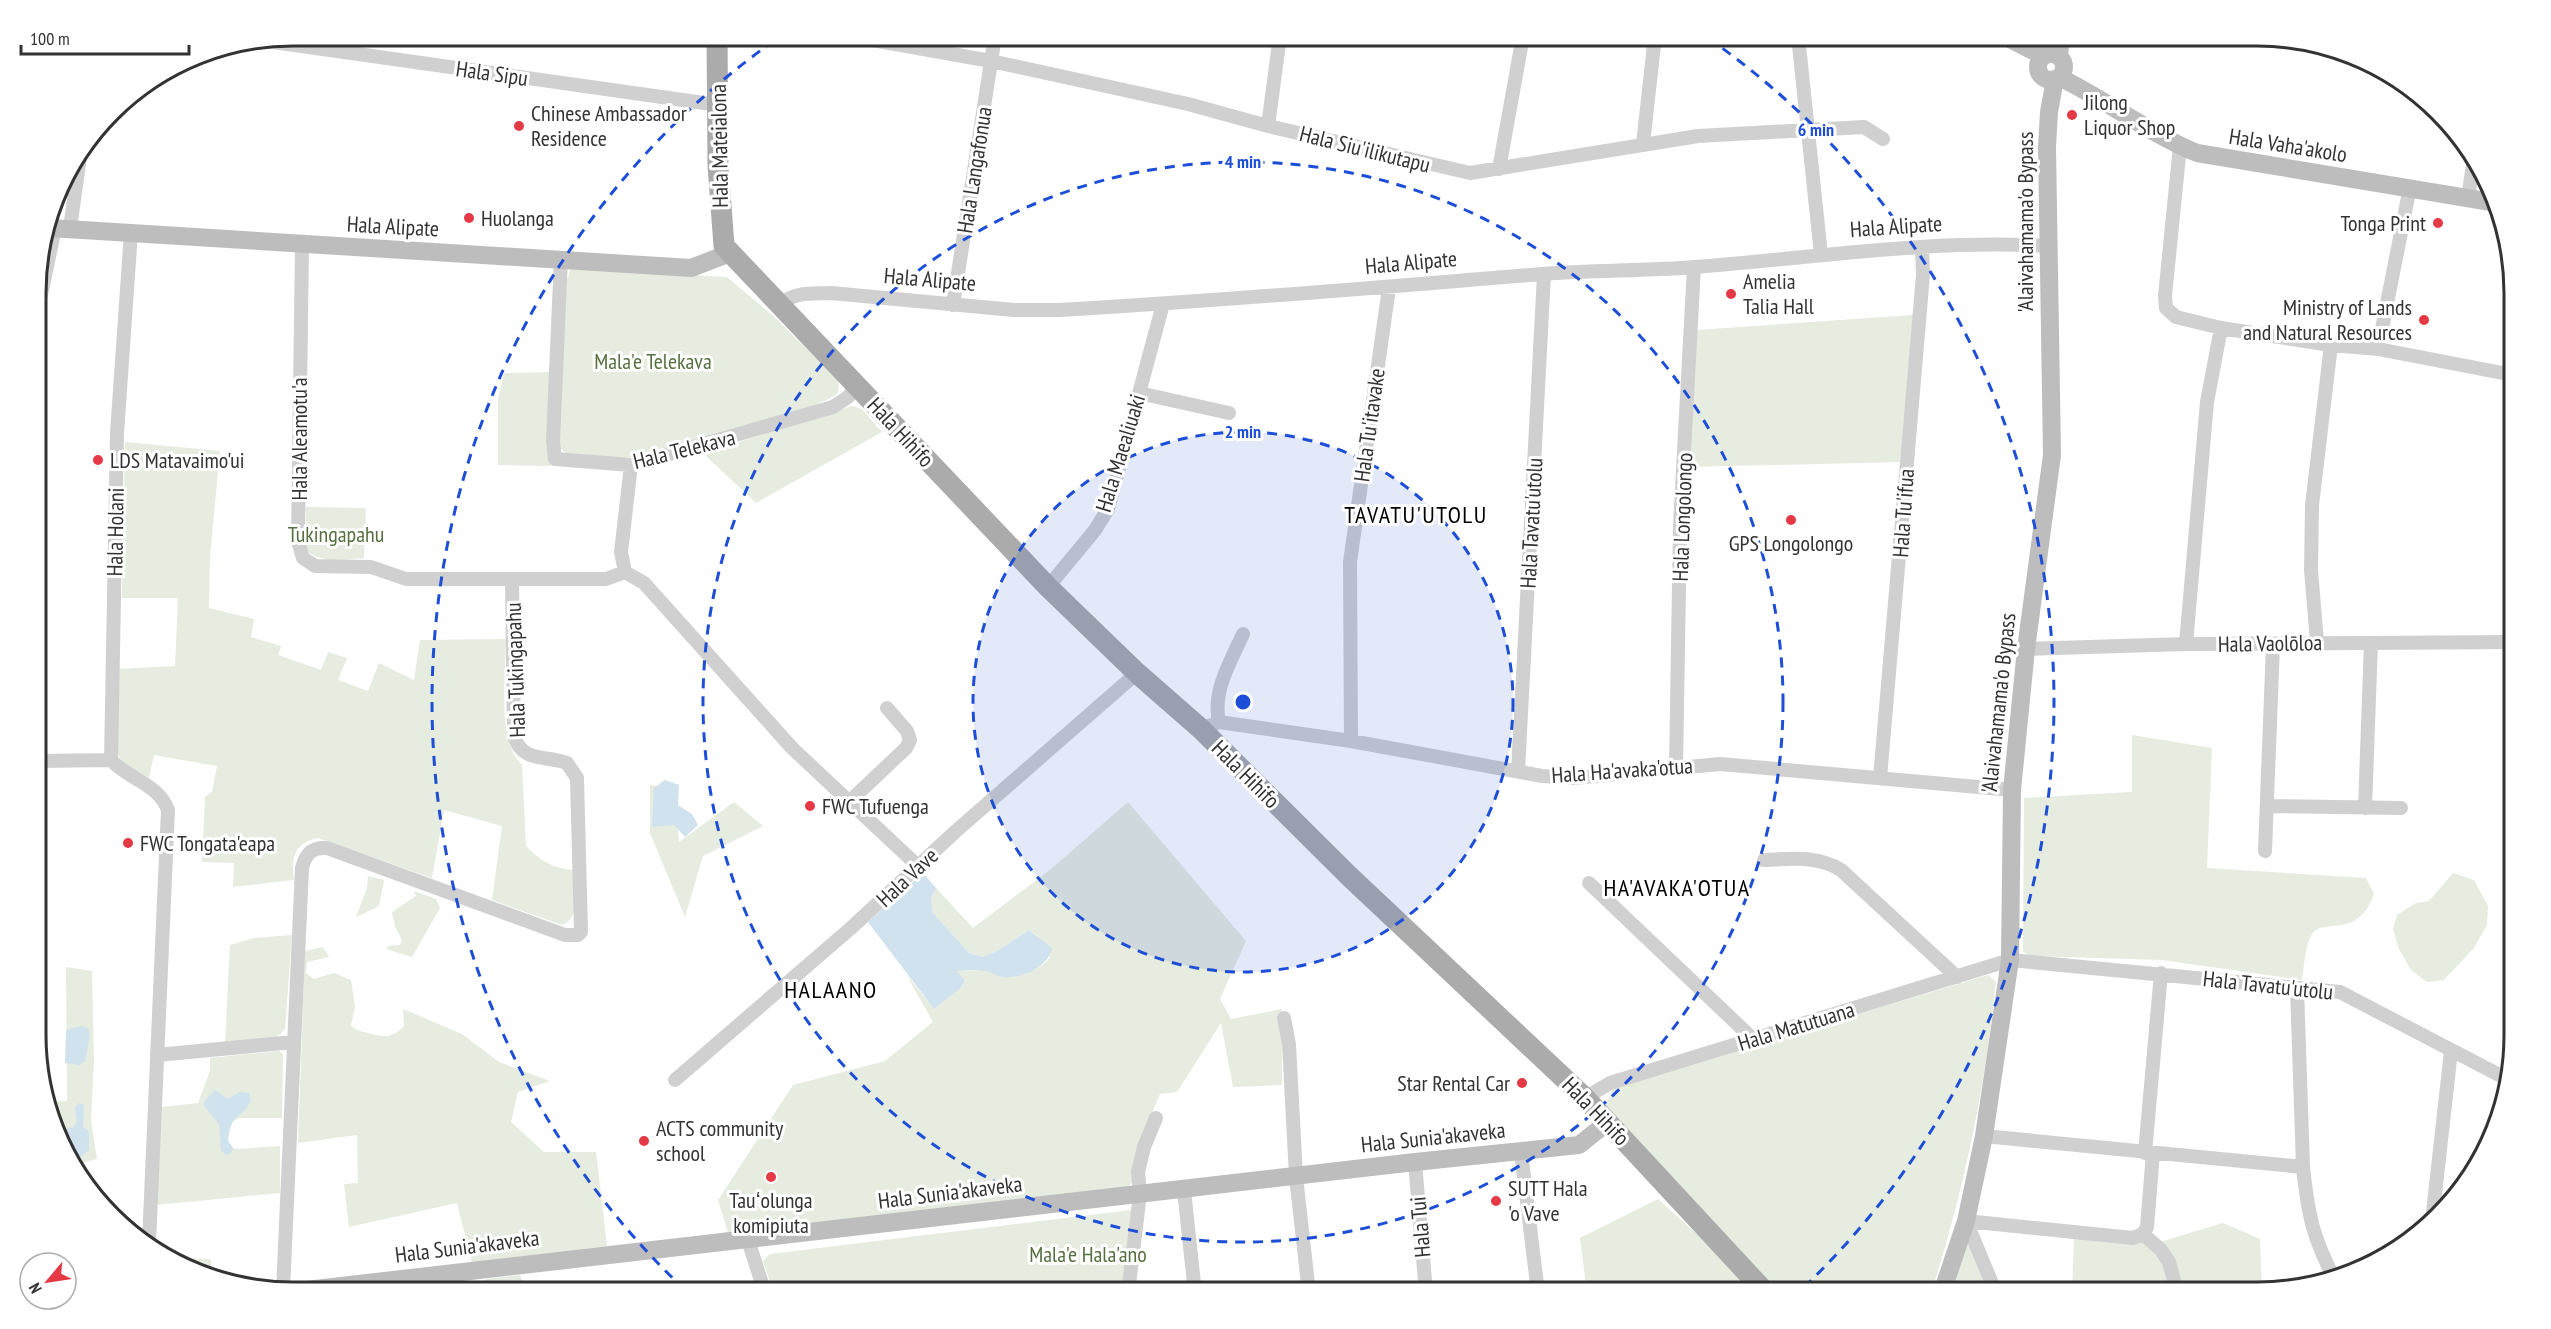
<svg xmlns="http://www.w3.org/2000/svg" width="2551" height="1329" font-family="'PT Sans Narrow',sans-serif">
<rect width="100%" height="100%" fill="#fff"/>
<path fill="#e6ecdf" d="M571 268 727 277 772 315 839 380 838 393C821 410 657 454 626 458 607 460 585 456 566 454L558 445 567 280Z
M1913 315 1900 462 1688 467 1696 330Z
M551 372 550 466 498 465V399L504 373Z
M852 406 862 409 882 432 756 503 706 456 708 452Z
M125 442 220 451 210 557 209 608 254 619 251 637 281 646 278 655 321 670 328 652 347 658 338 680 368 691 379 663 414 680 420 640 506 639C506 674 496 740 522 765L526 846C539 860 554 869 574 870 574 888 582 919 562 925L492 900 502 826 444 810 432 878 318 838C294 843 291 858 294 880L233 887 234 863 202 862 205 797 212 792 217 766 154 755 149 778 123 763 114 747 117 669 175 666 178 598H122Z
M306 507 366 508 364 558C344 559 323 564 307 551Z
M2132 735 2212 748 2207 868 2366 878 2374 894C2358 940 2324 917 2312 934 2305 945 2304 967 2302 980L2162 960 2031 956 2023 952 2024 798 2132 792Z
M650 785 675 788 679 842 734 802 763 826 703 856 685 917 650 833Z
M1128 802 1246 941 1220 999 1231 1019 1282 1009V1085L1233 1087 1221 1023 1177 1092 1160 1094 1142 1137 1133 1181 1128 1188 729 1236 718 1200 793 1085 885 1061 933 1022 906 974 934 1009 960 989 965 980 955 971 984 970 1001 977 1026 974 1041 966 1050 958 1038 936 1029 930 999 950 983 957 969 953 933 913 931 898 936 888 973 928 1051 869Z
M2453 873 2474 880 2488 906 2487 925 2474 948 2444 980 2427 982 2411 970 2399 949 2393 929 2397 915 2416 903 2429 901Z
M368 876 384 880 379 906 356 917 367 888Z
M414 891 436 899 440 908 412 957 386 949 388 946 400 945 402 940 395 927 392 912 416 896Z
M292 935 285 1029 277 1037 225 1043 230 945 254 938Z
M323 947 329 957 307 962 306 973 314 979 334 973 351 980 355 1007 351 1025C356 1031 361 1031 368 1033 384 1037 392 1039 404 1026L403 1009 462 1034 499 1062 550 1081 518 1092 511 1122 544 1152H596L607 1246 472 1263 457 1203 349 1227 344 1184 358 1183 357 1135 298 1143 305 951Z
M66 967 92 971 94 1060 91 1120 97 1159 74 1165 56 1134 47 1102 67 1101Z
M1988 975 1996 982C1985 1088 1964 1191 1931 1293H1776L1606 1105 1613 1088Z
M279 1051 283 1054 282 1118H239L232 1122 228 1141 233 1148 238 1149 280 1146V1193L156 1205 161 1107 198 1103 210 1071V1058Z
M1658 1199 1710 1246 1752 1293H1587L1580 1238Z
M1131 1210 1122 1293H774L763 1261 770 1254Z
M2223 1223 2260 1239 2262 1292 2072 1293 2074 1238 2111 1237 2153 1244Z
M1967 1245 1974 1246 1992 1293H1952Z
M170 1259H211V1274L179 1266Z
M520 1275 527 1293H480L478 1287 486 1279Z
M458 1282 468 1287 470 1293H417L415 1288Z"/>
<path fill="#cfe2ee" d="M665 780 679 785 678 805 692 814 698 825 685 837 674 825 652 827 654 788Z
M923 873 936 888 931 898 933 913 969 953 983 957 999 950 1029 930 1052 948C1048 967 1023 979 1003 977 997 977 991 972 985 971 976 969 965 971 956 971L965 980 960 989 934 1009 868 922Z
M82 1026 88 1029 90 1035 85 1061 80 1065 65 1063 66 1030Z
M215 1090 228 1099 240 1092 249 1093 251 1100C243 1119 229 1113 228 1141L233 1148 231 1153 227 1155 221 1151 219 1124 204 1106 205 1100Z
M79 1103 84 1105 83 1127 89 1131V1150L73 1163 59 1140 62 1129 73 1128 77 1122 75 1108Z"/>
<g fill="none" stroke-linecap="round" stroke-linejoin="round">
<path stroke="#d0d0d0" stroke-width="14" d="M850 36 991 61 1188 104 1268 126 1470 173 1698 136 1864 127 1883 139
M1798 36 1821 255
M266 41 718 105
M1268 126 1280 36
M1643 144 1655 36
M2180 146 2165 296 2166 308 2176 317 2221 328
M1499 169 1521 47
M2468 198 2474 158
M70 228 80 157
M302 245 298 541 303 558 315 566 371 567 406 579H606L625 572
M561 258 553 441 555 459 631 465 833 407 848 397 858 385
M781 304C795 291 813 294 831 293L1014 310H1060C1221 301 1381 287 1542 274 1593 270 1645 271 1696 267 1813 258 1931 239 2048 246
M953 305 995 36
M37 314 55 228
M2378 349 2410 187
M1139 393 1229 413
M631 465 621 552 625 572 644 583 792 748 919 867
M1048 587 1095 530 1108 509 1163 304
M2317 642 2311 570 2312 505 2331 345 2378 349 2513 375
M2186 644 2207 402 2221 328 2331 345
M2026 649 2186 644 2514 642
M1219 722C1212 691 1231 661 1243 634
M1201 729 1219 722 1351 741 1542 776 1574 778 1720 764 2012 790
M1351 741 1350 562 1389 288
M111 760 117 433 131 232
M111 760C128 779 159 784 168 810L149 1242
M38 761 111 760
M1676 767 1680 525 1694 267
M1518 771 1544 274
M1880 778 1923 275 1922 248
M849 802 906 748 910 740 907 731 887 708
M2267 806 2401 808
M2365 808 2371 643
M2265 851 2273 645
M1764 860C1791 859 1817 855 1841 870L1957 977
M1589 883 1753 1039
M2297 988 2303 1167
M1284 1018 1289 1044 1296 1177 1309 1293
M157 1055 294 1042
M675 1080 851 928 956 831 1137 673
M1585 1098 1610 1083 2010 960 2340 992 2505 1078
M1984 1136 2303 1167C2308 1215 2313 1238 2335 1280
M1521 1152 1538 1293
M2145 1153 2161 973
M1415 1162 1426 1293
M1184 1190 1195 1293
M2432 1221 2451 1051
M2143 1234 2161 1250 2169 1262 2177 1292
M748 1240 765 1293
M283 1291 302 868C306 853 312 847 327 848L565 935H578L581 932 577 778 567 763C546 755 521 763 514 735L512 579
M1128 1293 1140 1194 1138 1172 1144 1147 1156 1118
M1996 1293 1966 1221 2133 1238 2143 1234 2147 1227 2153 1153"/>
<path stroke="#bdbdbd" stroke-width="18" d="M2004 36 2043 56
M2017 42 2036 41 2046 36
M2038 67a13 13 0 1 1 26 0a13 13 0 1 1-26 0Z
M2059 56 2061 36
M2059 77C2106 100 2149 133 2197 153L2491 202
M50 228 691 268 730 253
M289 1292 1415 1162 1579 1145 1608 1122
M1942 1293 1966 1221 1984 1136 2010 960 2012 790 2026 649 2052 455 2047 147 2049 112 2055 79"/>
<path stroke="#ababab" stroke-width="21" d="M717 36 718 165 724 246 1048 587 1137 673 1201 729 1349 876 1585 1098 1766 1293"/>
</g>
<circle cx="1243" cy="702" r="270" fill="#1d4ed8" fill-opacity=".12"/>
<g fill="none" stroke="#1d4ed8" stroke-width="3" stroke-dasharray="10 8">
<circle cx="1243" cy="702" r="270"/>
<circle cx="1243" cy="702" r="540"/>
<path d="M685 1290A810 810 0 0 1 778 38M1708 38A810 810 0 0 1 1801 1290"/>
</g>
<g fill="#e63946" stroke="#fff" stroke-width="2">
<circle cx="2072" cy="115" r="6"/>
<circle cx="519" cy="126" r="6"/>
<circle cx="469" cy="218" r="6"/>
<circle cx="2438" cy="223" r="6"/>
<circle cx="1731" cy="294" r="6"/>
<circle cx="2424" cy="320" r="6"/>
<circle cx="98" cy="460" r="6"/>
<circle cx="1791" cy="520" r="6"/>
<circle cx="810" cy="806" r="6"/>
<circle cx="128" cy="843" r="6"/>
<circle cx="1522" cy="1083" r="6"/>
<circle cx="644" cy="1141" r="6"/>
<circle cx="771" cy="1177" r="6"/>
<circle cx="1496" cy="1201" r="6"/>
</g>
<g text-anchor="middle" stroke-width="6" stroke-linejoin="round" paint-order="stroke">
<g font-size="22" fill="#333" stroke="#fff">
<text transform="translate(492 73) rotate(8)" y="8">Hala Sipu</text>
<text transform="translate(2288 145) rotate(9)" y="8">Hala Vaha'akolo</text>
<text transform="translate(719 146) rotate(-91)" y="8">Hala Mateialona</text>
<text transform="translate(1365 149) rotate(14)" y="8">Hala Siu'ilikutapu</text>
<text transform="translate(974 170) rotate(-81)" y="8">Hala Langafonua</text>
<text transform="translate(2025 222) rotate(-90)" y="8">'Alaivahamama'o Bypass</text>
<text transform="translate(393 226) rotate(3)" y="8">Hala Alipate</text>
<text transform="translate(1896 226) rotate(-4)" y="8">Hala Alipate</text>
<text transform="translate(1411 262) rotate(-5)" y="8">Hala Alipate</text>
<text transform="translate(930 279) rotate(5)" y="8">Hala Alipate</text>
<text transform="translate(1369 425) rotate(-82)" y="8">Hala Tu'itavake</text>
<text transform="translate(901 432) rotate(47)" y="8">Hala Hihifo</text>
<text transform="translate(299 439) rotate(-90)" y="8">Hala Aleamotu'a</text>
<text transform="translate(684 449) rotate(-14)" y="8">Hala Telekava</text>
<text transform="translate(1120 453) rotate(-73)" y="8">Hala Maealiuaki</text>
<text transform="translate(1903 513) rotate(-86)" y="8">Hala Tu'ifua</text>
<text transform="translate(1682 517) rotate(-88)" y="8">Hala Longolongo</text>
<text transform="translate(1531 523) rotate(-87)" y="8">Hala Tavatu'utolu</text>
<text transform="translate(115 532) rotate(-89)" y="8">Hala Holani</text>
<text transform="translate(2270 643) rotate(-1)" y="8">Hala Vaolōloa</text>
<text transform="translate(515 670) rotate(-92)" y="8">Hala Tukingapahu</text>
<text transform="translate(1998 703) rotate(-84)" y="8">'Alaivahamama'o Bypass</text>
<text transform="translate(1622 770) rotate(-4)" y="8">Hala Ha'avaka'otua</text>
<text transform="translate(1246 774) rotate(45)" y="8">Hala Hihifo</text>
<text transform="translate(907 877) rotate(-43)" y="8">Hala Vave</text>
<text transform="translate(2268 985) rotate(6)" y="8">Hala Tavatu'utolu</text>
<text transform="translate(1796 1026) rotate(-17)" y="8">Hala Matutuana</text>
<text transform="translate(1596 1111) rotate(46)" y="8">Hala Hihifo</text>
<text transform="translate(1433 1137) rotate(-6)" y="8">Hala Sunia'akaveka</text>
<text transform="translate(950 1192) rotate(-7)" y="8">Hala Sunia'akaveka</text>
<text transform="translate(1420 1227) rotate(-95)" y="8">Hala Tui</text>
<text transform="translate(467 1246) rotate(-7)" y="8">Hala Sunia'akaveka</text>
</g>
<g font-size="22" fill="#333" stroke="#fff" text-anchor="start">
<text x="2084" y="110">Jilong<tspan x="2084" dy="25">Liquor Shop</tspan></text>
<text x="531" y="121">Chinese Ambassador<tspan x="531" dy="25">Residence</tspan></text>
<text x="481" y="226">Huolanga</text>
<text x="2426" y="231" text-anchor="end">Tonga Print</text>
<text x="1743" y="289">Amelia<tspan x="1743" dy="25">Talia Hall</tspan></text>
<text x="2412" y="315" text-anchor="end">Ministry of Lands<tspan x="2412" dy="25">and Natural Resources</tspan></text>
<text x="110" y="468">LDS Matavaimo'ui</text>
<text x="1791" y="551" text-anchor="middle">GPS Longolongo</text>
<text x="822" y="814">FWC Tufuenga</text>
<text x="140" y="851">FWC Tongata'eapa</text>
<text x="1510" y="1091" text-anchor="end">Star Rental Car</text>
<text x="656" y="1136">ACTS community<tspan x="656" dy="25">school</tspan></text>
<text x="1508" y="1196">SUTT Hala<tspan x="1508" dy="25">'o Vave</tspan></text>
<text x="771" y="1208" text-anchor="middle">Tauʻolunga<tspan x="771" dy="25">komipiuta</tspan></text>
</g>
<g font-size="22" fill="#56703f" stroke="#fff">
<text x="653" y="369">Mala'e Telekava</text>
<text x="336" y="542">Tukingapahu</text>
<text x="1088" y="1262">Mala'e Hala'ano</text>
</g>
<g font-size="24" letter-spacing="1.5" fill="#000" stroke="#fff">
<text x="1416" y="523">TAVATU'UTOLU</text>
<text x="1677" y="896">HA'AVAKA'OTUA</text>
<text x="831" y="998">HALAANO</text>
</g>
</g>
<path d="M0 0H2551V1329H0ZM293 46H2257A247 247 0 0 1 2504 293V1035A247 247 0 0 1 2257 1282H293A247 247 0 0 1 46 1035V293A247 247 0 0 1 293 46Z" fill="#fff" fill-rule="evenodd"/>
<path fill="none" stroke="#333" stroke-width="3" d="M293 46H2257A247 247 0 0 1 2504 293V1035A247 247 0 0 1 2257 1282H293A247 247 0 0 1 46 1035V293A247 247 0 0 1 293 46Z"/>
<circle cx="1243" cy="702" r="9" fill="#1d4ed8" stroke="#fff" stroke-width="3"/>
<g font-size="18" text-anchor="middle" font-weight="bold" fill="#1d4ed8" stroke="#fff" stroke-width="6" stroke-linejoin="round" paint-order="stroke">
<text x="1816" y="136">6 min</text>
<text x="1243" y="168">4 min</text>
<text x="1243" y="438">2 min</text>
</g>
<g transform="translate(48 1281) rotate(241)"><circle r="28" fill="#ffffff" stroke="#adadad" stroke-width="1.5"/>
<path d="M0-4.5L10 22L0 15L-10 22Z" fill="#e63946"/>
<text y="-9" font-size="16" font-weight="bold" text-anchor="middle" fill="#333333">N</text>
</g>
<path d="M21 45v9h168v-9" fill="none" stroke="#333333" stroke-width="3"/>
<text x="30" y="45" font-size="18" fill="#333333" stroke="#ffffff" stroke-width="4.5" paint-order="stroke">100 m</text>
</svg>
